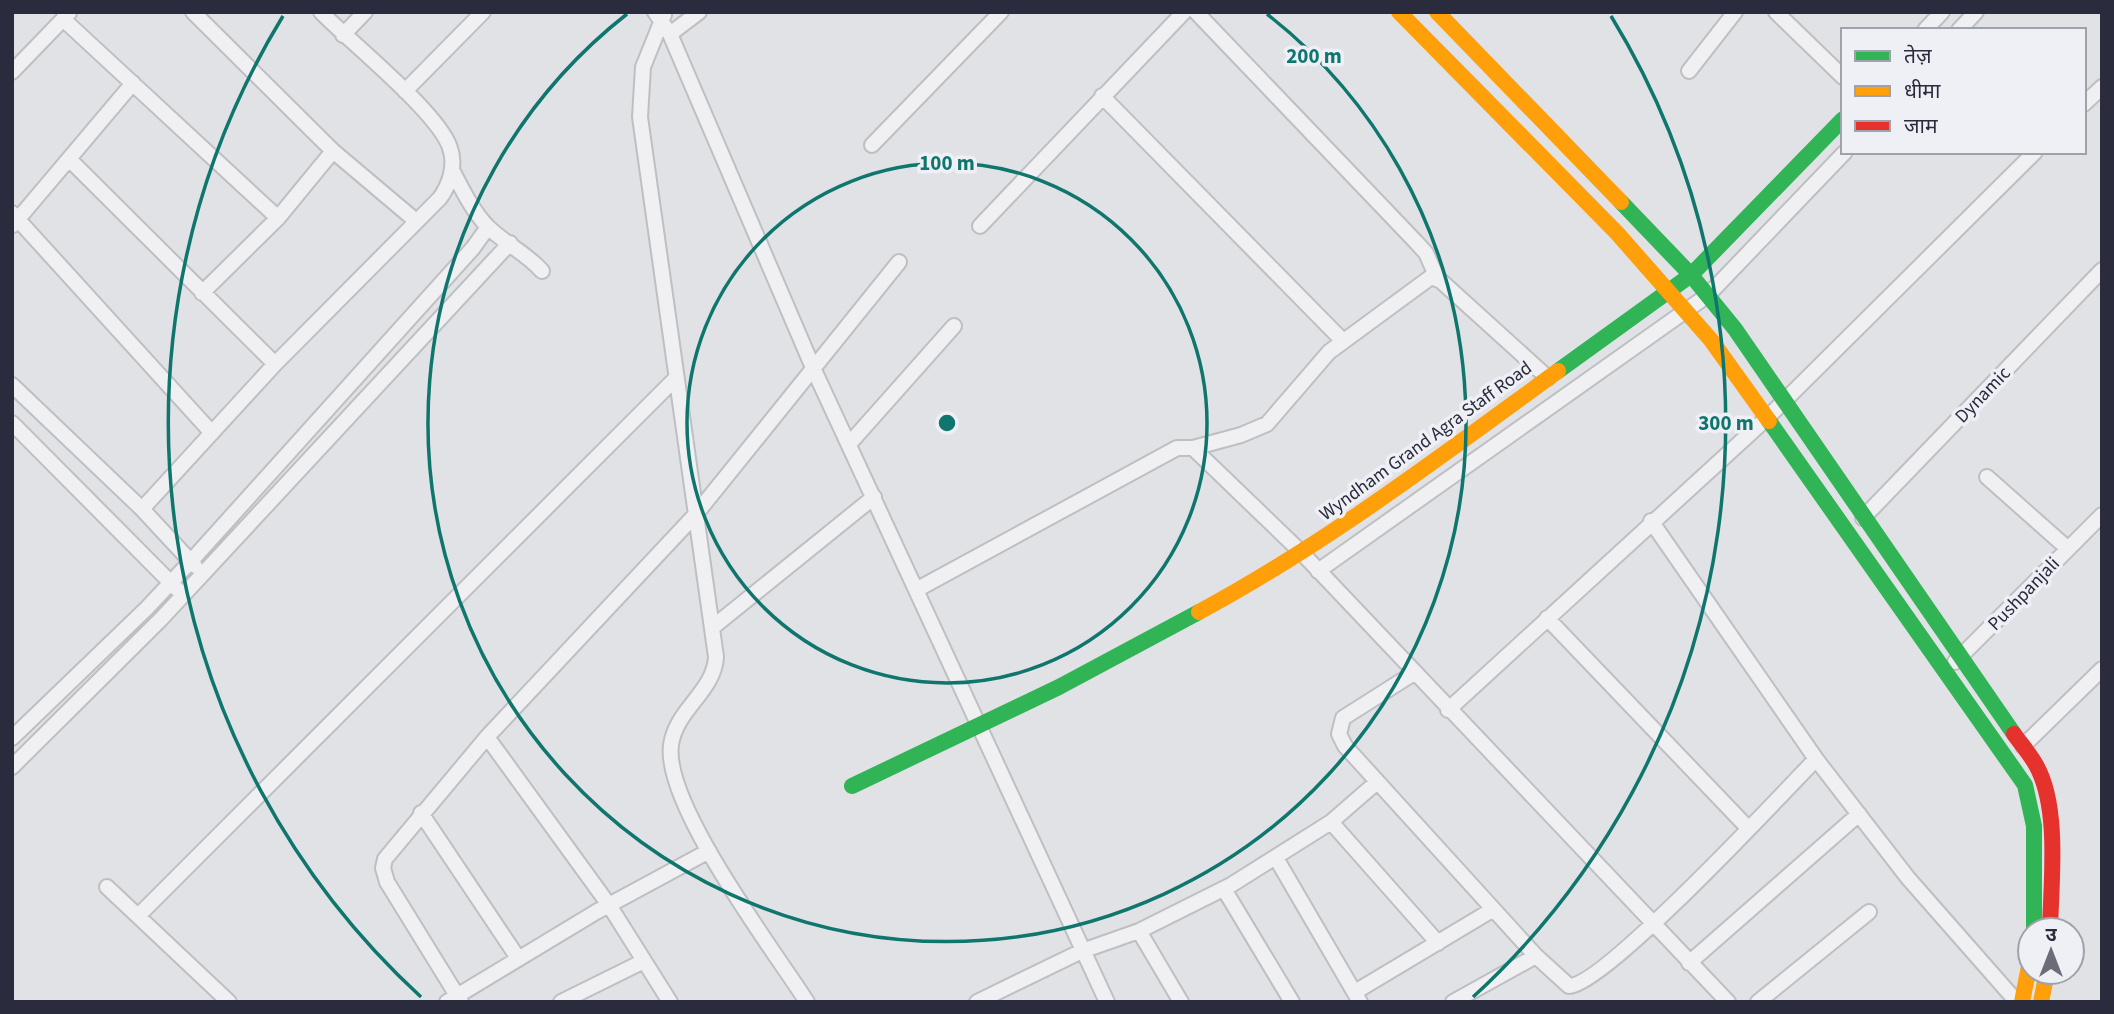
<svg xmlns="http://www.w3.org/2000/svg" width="2114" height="1014" font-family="'Source Sans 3','Noto Sans Devanagari',sans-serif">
<rect width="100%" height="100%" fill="#e1e2e6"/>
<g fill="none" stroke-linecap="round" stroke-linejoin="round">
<g stroke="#bebfc2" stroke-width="18">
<path id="street" d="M193 12 333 151 416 221
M655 12 670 34 814 370 1107 1002
M1196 12 1416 242 1426 253 1437 278
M1776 12 1843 77
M664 15 643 67 640 117 716 657C714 692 676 709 671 745 663 804 773 949 807 1002
M63 19 278 218
M1925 30 1942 12
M1959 30 1976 12
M670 34 699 12
M343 35 365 12
M1689 71 1735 12
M12 72 69 13
M405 91 483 12
M1102 96 1343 341
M2084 104 2102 87
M872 145 1001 12
M70 160 275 364
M452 170C462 189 472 210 487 226 504 243 526 253 542 271
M12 213 212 433
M13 225 133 83
M980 226 1184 12
M202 293 278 218 333 151
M12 385 142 509 195 566
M12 423 177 589
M850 443 954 326
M1193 448 1241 435 1267 424 1329 352 1431 277 1441 281 1548 378
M1987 477 2067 548
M142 509 275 364 440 198C450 184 456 165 450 148 439 113 351 43 321 12
M1863 518 2102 270
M1651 521 1816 759 1908 878 2017 1002
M1318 571 1708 295 1845 152
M916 590 1177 448H1193L1302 553 1728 1002
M1547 618 1748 828
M713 627 874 497
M1955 662 2102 515
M1414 673 1343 718 1339 734 1345 746 1536 956 1569 986C1605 985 1781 795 1816 759
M1448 710 1768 417 2035 152
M487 737 609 905 670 1002
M12 738 147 608 192 560 473 248 488 227
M2023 746 2102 669
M12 767 161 619 510 243
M421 813 518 958
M1331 822 1438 943
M1276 858 1360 1002
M107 887 229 1002
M1224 889 1292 1002
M138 916 676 378
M1139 931 1181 1002
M1689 963 1859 814
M1355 992 1492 910
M447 1002 596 912 709 851
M461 1002 387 882 383 868 385 859 487 737 696 514 899 262
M561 1002 644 961
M977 1002 1082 951 1139 931 1231 885 1331 822 1377 782
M1453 1002 1536 956
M1758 1002 1869 912"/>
</g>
<use href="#street" stroke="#f0f0f3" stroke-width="14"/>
<path stroke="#30b455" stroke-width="16" d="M1621 202 1691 275 1735 329 2014 734
M1558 371 1691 275 1843 119
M1769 421 2025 785 2034 826V930
M852 786 1059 687 1199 612"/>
<path stroke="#ff9f0a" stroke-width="16" d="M1399 12 1617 233 1711 340 1769 421
M1437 12 1621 202
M1199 612C1327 543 1441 456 1558 371
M2022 1002 2030 961
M2041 1002 2047 972"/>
<path stroke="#e5322d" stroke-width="16" d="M2014 734C2021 744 2030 754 2036 765 2060 807 2051 882 2050 930"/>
</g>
<g fill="none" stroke="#0f766e" stroke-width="3.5">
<circle cx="947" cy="423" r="260"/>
<path d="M1267 14A519 519 0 1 1 627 14"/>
<path d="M421 997A779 779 0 0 1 283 16M1611 16A779 779 0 0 1 1473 997"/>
</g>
<g text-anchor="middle" stroke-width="7" stroke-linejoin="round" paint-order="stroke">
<g font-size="19" fill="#2a2c3d" stroke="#eff0f5">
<text transform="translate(1982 394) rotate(-46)" y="7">Dynamic</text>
<text transform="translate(1425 440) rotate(-36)" y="7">Wyndham Grand Agra Staff Road</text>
<text transform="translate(2023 593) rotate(-46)" y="7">Pushpanjali</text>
</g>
</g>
<circle cx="947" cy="423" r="10" fill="#0f766e" stroke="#eff0f5" stroke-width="3.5"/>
<g font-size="21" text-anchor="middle" font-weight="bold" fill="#0f766e" stroke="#eff0f5" stroke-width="7" stroke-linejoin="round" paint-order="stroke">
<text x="1314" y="63">200 m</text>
<text x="947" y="170">100 m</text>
<text x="1726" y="430">300 m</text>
</g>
<rect width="2114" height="1014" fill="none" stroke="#2a2c3d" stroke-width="28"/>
<rect x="1841" y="28" width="245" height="126" fill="#eff0f5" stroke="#a0a2ab" stroke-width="2"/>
<rect x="1855" y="51" width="35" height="10" fill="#30b455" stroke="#a0a2ab" stroke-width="2"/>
<text x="1904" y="63" font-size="21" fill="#2a2c3d">तेज़</text>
<rect x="1855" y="86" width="35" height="10" fill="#ff9f0a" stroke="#a0a2ab" stroke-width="2"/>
<text x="1904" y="98" font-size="21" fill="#2a2c3d">धीमा</text>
<rect x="1855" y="121" width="35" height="10" fill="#e5322d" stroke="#a0a2ab" stroke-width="2"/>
<text x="1904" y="133" font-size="21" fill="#2a2c3d">जाम</text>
<g transform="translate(2051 951)"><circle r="33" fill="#eff0f5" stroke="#a0a2ab" stroke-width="2"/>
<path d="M0-5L12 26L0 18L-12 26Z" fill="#6a6c78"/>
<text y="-10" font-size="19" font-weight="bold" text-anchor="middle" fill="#2a2c3d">उ</text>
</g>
</svg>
